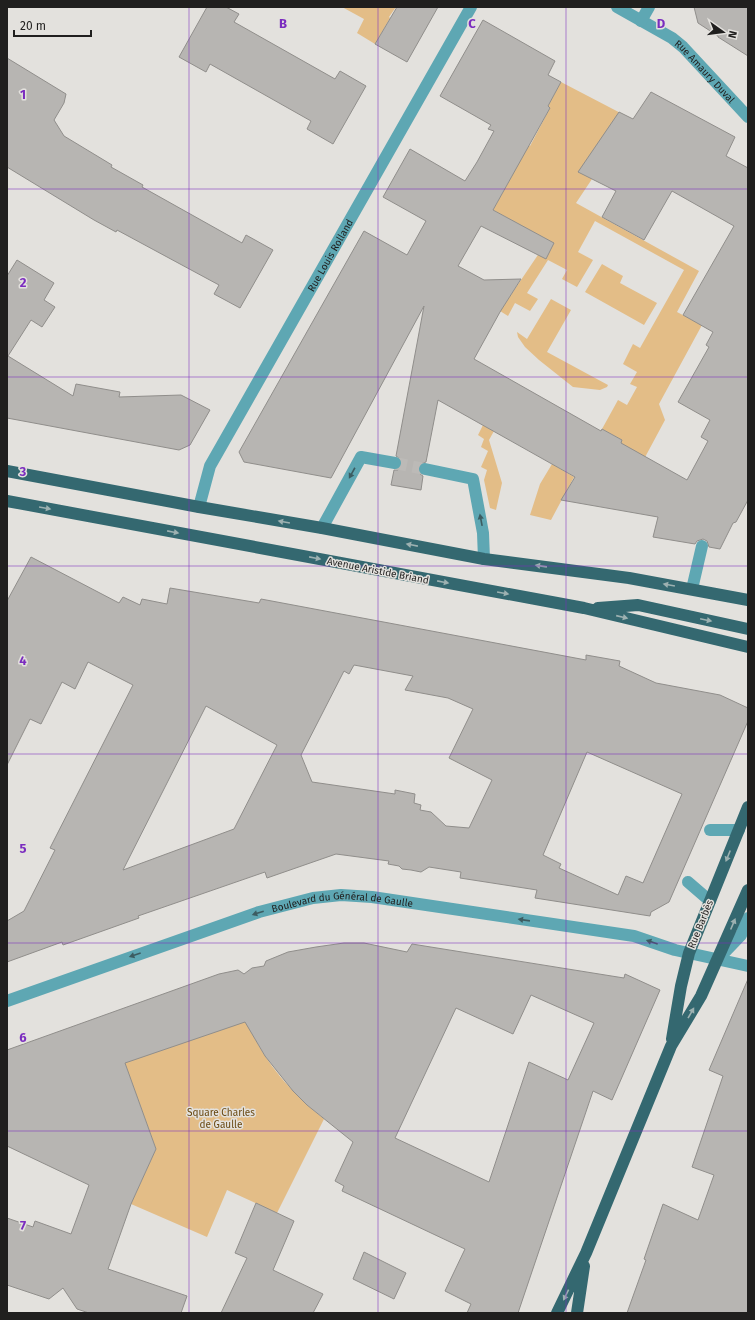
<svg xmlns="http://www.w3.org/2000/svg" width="755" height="1320" font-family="'Fira Sans',sans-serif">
<rect width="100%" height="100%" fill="#e3e1dd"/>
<path fill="#e3bd87" d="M342 7H396L389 17 390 18 375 44 357 33 364 19Z
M561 82 632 119 576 203 699 271 677 312 702 325 659 404 665 420 643 461 620 445 622 440 602 429 618 400 627 405 637 387 630 384 637 372 623 364 633 344 640 348 684 270 595 221 578 252 593 260 577 287 562 279 567 270 548 260 527 293 538 299 530 311 515 303 508 316 500 311 548 240 493 210 512 176 498 168 514 138 530 146 550 108 548 106Z
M602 264 623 276 620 283 657 303 644 325 585 292Z
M551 299 571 310 547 352 608 385 607 387 600 390 573 387 539 360 525 347 518 337 517 332 527 339Z
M483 425 494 431 489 440 502 483 496 510 490 508 484 480 487 470 481 467 488 451 481 447 484 439 478 435Z
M552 464 574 477 551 520 530 515 540 484Z
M246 1018C260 1058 291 1093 324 1119L277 1213 227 1190 207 1237 131 1204 156 1149 124 1061Z"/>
<path fill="#b7b5b2" stroke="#908e8b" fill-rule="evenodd" d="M207 7H226L239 14 234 22 335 79 340 71 366 86 333 144 307 129 311 121 210 64 206 72 179 57Z
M397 7H438L407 62 375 44Z
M694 7H748V56L718 37V36L698 23Z
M483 20 555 61 548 75 561 82 548 106 550 108 493 210 554 243 546 259 481 226 458 266 484 280 521 279 500 312 474 359 601 431 602 429 622 440 621 443 687 480 708 441 701 437 710 420 678 402 709 347 706 345 713 332 683 315 734 226 672 191 644 240 602 217 616 191 578 172 619 112 633 119 651 92 735 137 726 156 748 168V500L736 522 733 523 720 549 709 547 707 541 703 539 697 541 695 544 653 537 658 517 561 500 575 477 438 400 426 462 420 464 418 468 420 474 423 476 421 490 391 485 394 470H398L402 465V460L396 456 424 306 331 478 244 462 239 452 364 231 407 255 426 221 383 197 410 149 465 181 477 162 494 131 488 129 491 125 440 96Z
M7 58 66 94 64 103 54 120 64 136 112 165 111 167 143 185 142 187 242 243 246 235 273 250 240 308 214 294 219 285 117 230 116 232 94 220 7 167Z
M17 260 54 283 44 300 55 307 42 327 31 320 8 356 73 396 76 384 120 392 119 397 181 395 210 410 190 445 179 450 7 418V276Z
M31 557 119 603 123 597 140 605 142 599 167 604 170 588 259 603 261 599 586 660V655L620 661 619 666 656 683 720 695 748 708V721L669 902 651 912 650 916 535 898 537 890 460 878 461 872 429 867 421 872 411 870 402 869 399 866 388 864 389 861 336 854 267 878 265 872 138 916 139 918 63 945 62 942 7 962V921L24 911 55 850 50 848 133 685 88 662 75 689 62 682 41 724 30 719 7 765V601ZM354 665 413 676 405 690 448 698 473 709 449 758 492 780 469 828 446 826 431 812 420 810 421 805 414 803 415 794 395 790V794L312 782 301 755 344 671 349 674ZM206 706 277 745 234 829 123 870ZM587 752 682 794 643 883 626 876 618 895 559 868 561 864 543 855Z
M344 943H364L407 952 412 944 624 978 625 974 660 990 612 1100 593 1091 518 1313H467L471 1304 445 1291 465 1249 342 1191 344 1186 335 1181 353 1142 307 1105 293 1091 265 1056 245 1022 125 1063 156 1149 131 1204 108 1269 187 1296 181 1313H89L77 1309 63 1288 49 1299 7 1285V1218L33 1227 35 1221 71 1234 89 1185 7 1146V1050L219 974 238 970 244 974 252 968 264 966 266 961 288 952 316 947ZM531 995 594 1023 568 1080 529 1062 489 1182 395 1138 456 1008 513 1034Z
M748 979V1313H627L646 1260 644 1259 663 1204 698 1220 714 1175 692 1167 723 1076 709 1070Z
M256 1203 294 1221 273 1270 323 1294 313 1313H221L247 1258 235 1253Z
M364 1252 406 1273 394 1299 353 1279Z"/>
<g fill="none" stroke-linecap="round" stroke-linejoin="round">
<path stroke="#bcbab7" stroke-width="12" stroke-dasharray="12 6" stroke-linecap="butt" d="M395 463 425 469"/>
<g stroke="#5ea7b3" stroke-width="12">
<path id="s1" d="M617 7 672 38 683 47 748 117"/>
<path d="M641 21 649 7"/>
<path d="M425 469 473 479 483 533 484 559"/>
<path id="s2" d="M199 507 210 466 471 7"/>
<path d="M322 528 361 457 395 463"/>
<path d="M692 589 702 546"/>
<path d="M710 830H739"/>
<path d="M688 882 710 901"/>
<path d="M719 958 741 935 748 918"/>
<path id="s3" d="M7 1001 259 912 313 898 341 895 372 897 634 936 675 950 748 966"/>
</g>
<path stroke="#346870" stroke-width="12" d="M7 471 199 507 322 528 484 559 629 578 748 600
M7 501 584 608 748 647
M598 608 638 605 748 629
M672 1039 681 986 689 953 748 807
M557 1313 586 1253 671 1046 701 996 748 890
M577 1313 584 1266"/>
</g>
<defs><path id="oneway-solid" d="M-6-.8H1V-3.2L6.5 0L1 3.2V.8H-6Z"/></defs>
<g fill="#3c5c61">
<use href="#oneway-solid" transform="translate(352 473) rotate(119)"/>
<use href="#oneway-solid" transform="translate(481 520) rotate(-101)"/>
<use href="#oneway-solid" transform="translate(258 913) rotate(163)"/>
<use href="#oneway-solid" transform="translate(524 920) rotate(-172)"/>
<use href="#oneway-solid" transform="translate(652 942) rotate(-161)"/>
<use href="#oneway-solid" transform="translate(135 955) rotate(161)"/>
</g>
<g fill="#9db1b1">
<use href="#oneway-solid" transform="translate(45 508) rotate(10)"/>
<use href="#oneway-solid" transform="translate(284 522) rotate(-170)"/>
<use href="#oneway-solid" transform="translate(173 532) rotate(11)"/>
<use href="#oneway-solid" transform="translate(412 545) rotate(-169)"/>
<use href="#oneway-solid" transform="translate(315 558) rotate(11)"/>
<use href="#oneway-solid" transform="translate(541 566) rotate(-172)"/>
<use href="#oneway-solid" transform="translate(443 582) rotate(11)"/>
<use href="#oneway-solid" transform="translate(669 585) rotate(-170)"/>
<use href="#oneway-solid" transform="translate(503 593) rotate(10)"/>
<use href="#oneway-solid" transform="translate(622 617) rotate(13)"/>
<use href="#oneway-solid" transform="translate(706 620) rotate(12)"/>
<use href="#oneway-solid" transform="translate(728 856) rotate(112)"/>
<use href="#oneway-solid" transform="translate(733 924) rotate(-67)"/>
<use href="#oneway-solid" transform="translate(691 1013) rotate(-60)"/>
<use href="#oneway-solid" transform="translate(566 1295) rotate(116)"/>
</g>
<path fill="none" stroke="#7b2cbf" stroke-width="1" stroke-opacity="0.55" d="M189 7V1313M378 7V1313M566 7V1313M7 189H748M7 377H748M7 566H748M7 754H748M7 943H748M7 1131H748"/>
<g text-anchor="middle" stroke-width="3" stroke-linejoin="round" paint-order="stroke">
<g font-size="10" fill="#201f1e" stroke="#e3e1dd">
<text dy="4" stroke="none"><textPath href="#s1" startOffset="110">Rue Amaury Duval</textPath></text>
<text dy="4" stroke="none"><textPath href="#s2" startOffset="285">Rue Louis Rolland</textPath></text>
<text transform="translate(378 570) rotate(11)" y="4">Avenue Aristide Briand</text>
<text dy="4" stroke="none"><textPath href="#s3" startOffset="352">Boulevard du Général de Gaulle</textPath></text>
<text transform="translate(700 924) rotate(-68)" y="4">Rue Barbès</text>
</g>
<g font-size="10" fill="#694810" stroke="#e3e1dd">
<text x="221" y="1116">Square Charles<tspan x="221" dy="12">de Gaulle</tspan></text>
</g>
</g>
<g font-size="13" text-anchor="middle" font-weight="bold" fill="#7b2cbf" stroke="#e3e1dd" stroke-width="3" stroke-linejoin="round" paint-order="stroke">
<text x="283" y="28">B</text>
<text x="472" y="28">C</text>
<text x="661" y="28">D</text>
<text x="23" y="99">1</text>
<text x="23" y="287">2</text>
<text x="23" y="476">3</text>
<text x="23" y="665">4</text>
<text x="23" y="853">5</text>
<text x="23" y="1042">6</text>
<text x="23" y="1230">7</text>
</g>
<rect width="755" height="1320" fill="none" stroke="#201f1e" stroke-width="16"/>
<g transform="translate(723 32) rotate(104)" stroke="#e3e1dd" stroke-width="3" paint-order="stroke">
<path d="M0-3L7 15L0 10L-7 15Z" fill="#201f1e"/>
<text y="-6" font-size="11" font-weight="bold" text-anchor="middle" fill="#201f1e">N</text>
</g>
<path d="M14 30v6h77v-6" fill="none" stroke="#201f1e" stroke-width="2"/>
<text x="20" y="30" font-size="12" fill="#201f1e" stroke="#e3e1dd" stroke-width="3" paint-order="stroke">20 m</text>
</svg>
